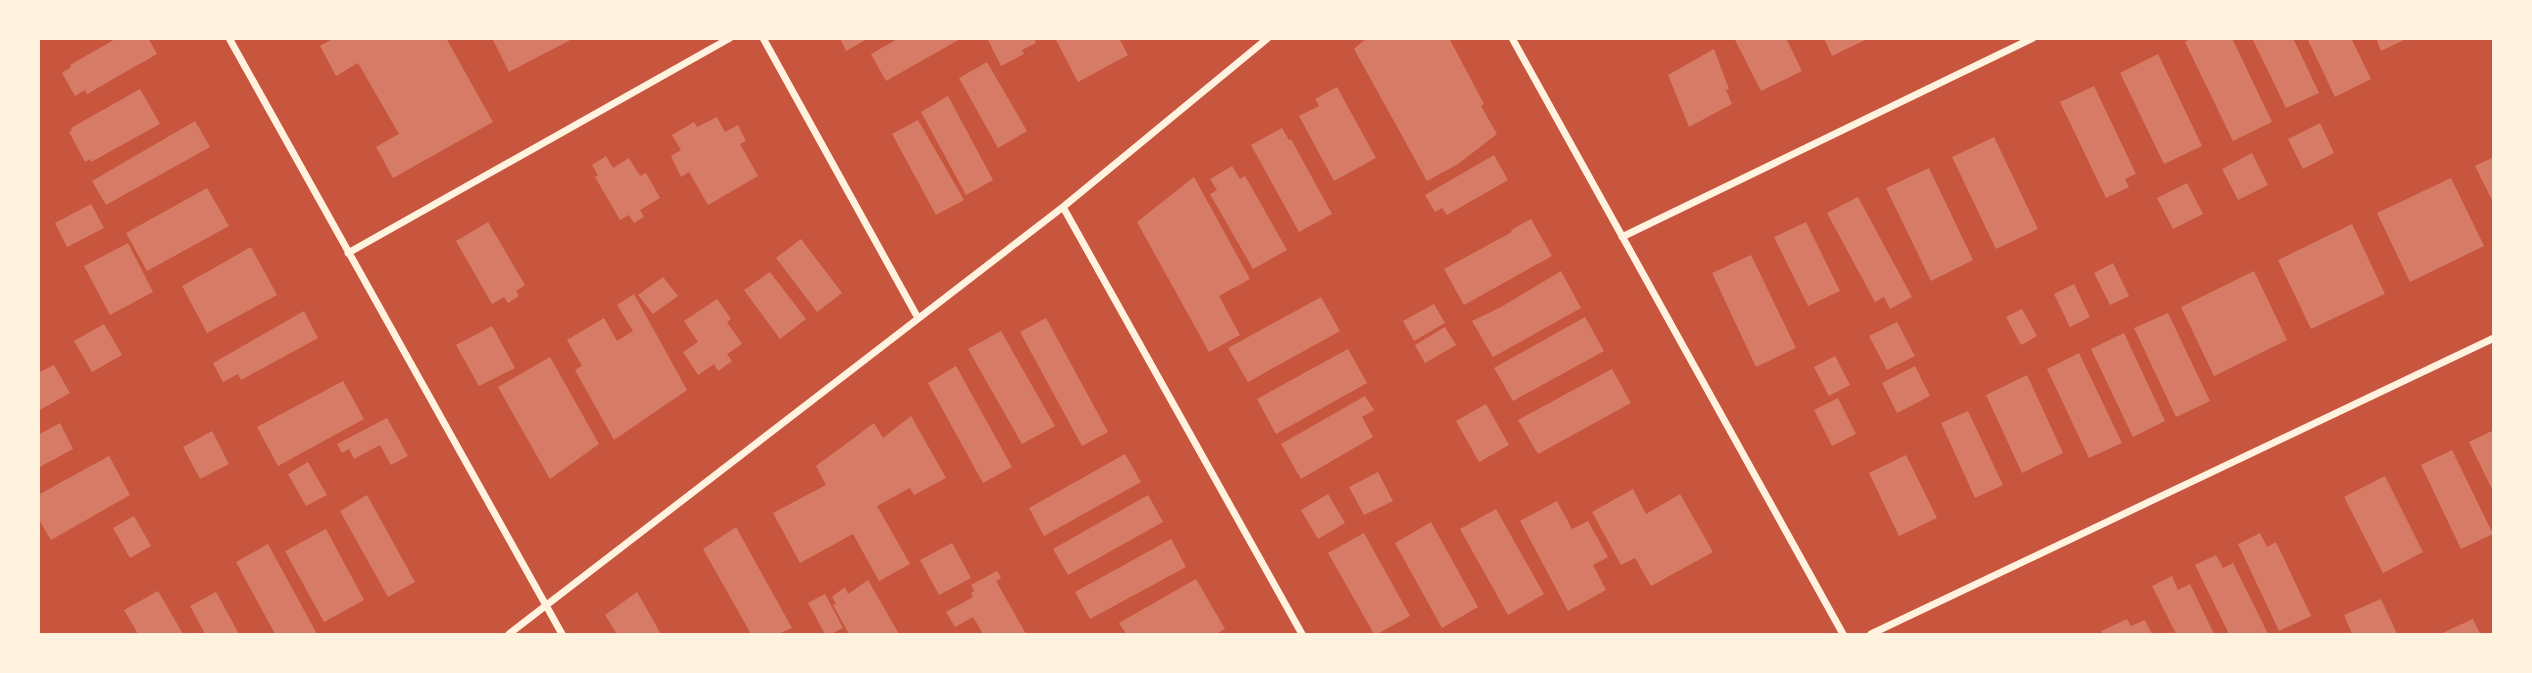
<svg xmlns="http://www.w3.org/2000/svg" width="2532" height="673" font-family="'Archivo Narrow',sans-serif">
<rect width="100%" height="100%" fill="#c8553d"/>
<path fill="#d67c66" d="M117 38H148L157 54 87 94 85 90 75 96 62 73 71 67 70 65Z
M334 38H446L493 122 393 178 376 147 399 134 358 63 336 76 320 46Z
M492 38H574L509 72Z
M840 38H869L846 51Z
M899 38H962L886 81 871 54Z
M987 38H1034L1036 43 1022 50 1024 54 1001 66Z
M1055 38H1119L1128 55 1078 82Z
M1367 38H1449L1484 104 1481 106 1497 134 1458 164 1427 181 1354 49Z
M1734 38H1786L1802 71 1761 91Z
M1824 38H1869L1832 56Z
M2191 38H2232L2272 122 2233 141 2185 42Z
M2252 38H2293L2319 93 2286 108Z
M2307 38H2351L2371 79 2335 97Z
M2376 38H2408L2381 51Z
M1714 49 1729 89 1726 90 1732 104 1689 127 1668 75Z
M2158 54 2202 146 2164 164 2120 73Z
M987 62 1027 131 998 148 959 78Z
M2094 86 2136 174 2125 179 2129 187 2106 198 2060 102Z
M1337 87 1376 158 1334 181 1299 116 1319 106 1315 99Z
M140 89 160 124 91 162 90 159 85 162 69 132 72 130 71 128Z
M948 96 993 180 966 195 921 112Z
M717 117 725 132 738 125 746 141 740 144 758 176 708 205 689 172 681 177 671 156 681 150 672 135 694 122 697 127Z
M918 120 964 200 936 215 892 134Z
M195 121 210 147 106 205 92 181Z
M2320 123 2334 153 2303 169 2288 139Z
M1282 128 1289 140 1291 139 1332 214 1299 232 1251 145Z
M1994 137 2038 229 1996 249 1952 157Z
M2252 153 2268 185 2238 200 2222 169Z
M1494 155 1508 180 1447 215 1442 208 1435 212 1425 195Z
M606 156 613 168 629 158 640 176 646 173 660 198 640 210 644 217 634 223 629 215 620 220 595 177 598 175 592 165Z
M2494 157V204L2475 166Z
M1232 166 1240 179 1245 176 1287 250 1253 269 1210 194 1217 190 1210 179Z
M1929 168 1973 260 1931 281 1886 188Z
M1194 177 1250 279 1219 296 1240 335 1209 352 1137 222Z
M2451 178 2484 246 2410 282 2377 213Z
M2187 183 2203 214 2173 229 2157 198Z
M207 188 229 226 147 271 126 233Z
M1858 197 1912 297 1890 309 1884 297 1875 302 1827 213Z
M91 204 104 228 67 247 55 223Z
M1531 219 1552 256 1464 305 1444 269 1512 232 1511 230Z
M488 222 525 285 516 291 519 296 508 303 504 297 492 304 456 241Z
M1806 222 1840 291 1808 306 1774 237Z
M2352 224 2385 294 2311 329 2278 260Z
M801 239 842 293 817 312 776 258Z
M128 243 153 292 110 315 84 266Z
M251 247 277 295 207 333 182 286Z
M1751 255 1796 348 1756 367 1712 273Z
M2113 263 2129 296 2110 305 2094 273Z
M1561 271 1581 308 1493 357 1472 321 1501 307Z
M2254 271 2287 340 2214 376 2181 307Z
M770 272 806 319 780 339 744 290Z
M663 277 678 296 653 314 638 295Z
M2074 284 2090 317 2070 327 2054 294Z
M634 294 687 390 614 440 575 370 582 366 567 340 604 318 617 341 633 331 617 305Z
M1321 297 1340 331 1248 382 1228 348Z
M717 299 731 319 727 322 742 344 727 354 732 361 718 371 714 364 698 375 683 352 698 342 684 321Z
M1434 304 1445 323 1414 341 1403 321Z
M2022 309 2037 336 2021 345 2006 317Z
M304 311 318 338 241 380 238 374 223 382 213 363Z
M2168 313 2210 401 2176 417 2134 328Z
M1585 317 1604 351 1513 401 1494 368Z
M1046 318 1108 432 1082 446 1020 332Z
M1897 322 1915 356 1887 370 1869 336Z
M104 324 122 355 92 372 74 341Z
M492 326 515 368 479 386 456 345Z
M1445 327 1456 345 1425 363 1415 345Z
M1001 331 1055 426 1022 444 968 349Z
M2124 333 2165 421 2133 437 2091 349Z
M1348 349 1367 383 1276 434 1257 399Z
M2079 353 2122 443 2089 458 2047 369Z
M1835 356 1850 385 1829 396 1814 367Z
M550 357 599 444 550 479 498 387Z
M54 365 70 393 38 411V373Z
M956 366 1012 467 983 483 928 383Z
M1915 366 1930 396 1897 413 1882 383Z
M1612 369 1631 403 1538 454 1518 420Z
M2027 375 2063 453 2022 473 1986 395Z
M343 381 364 419 278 466 257 427Z
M1365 396 1374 410 1362 417 1373 437 1301 479 1281 444Z
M1838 398 1856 434 1832 446 1814 410Z
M1486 404 1509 445 1479 462 1456 421Z
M1968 411 2003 485 1975 498 1941 423Z
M911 416 946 478 914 495 910 488 877 506 910 564 879 581 853 534 800 563 773 513 826 485 816 466 874 423 883 438Z
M387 418 408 456 391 465 380 445 354 459 349 449 342 453 337 444Z
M60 423 73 449 38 468V435Z
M2494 430V493L2469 442Z
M212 431 229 464 200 479 183 447Z
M2452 450 2493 534 2461 549 2421 465Z
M1125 454 1141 482 1044 536 1029 508Z
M1906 455 1937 518 1899 536 1869 473Z
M109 456 130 495 51 540 38 518V495Z
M308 462 327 495 306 506 288 474Z
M1378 472 1393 501 1364 515 1349 487Z
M2385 476 2423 552 2383 573 2344 497Z
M1633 489 1646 514 1680 494 1713 552 1651 586 1635 558 1621 565 1592 512Z
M1328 494 1345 523 1318 539 1301 510Z
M367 495 415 582 388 597 340 511Z
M1148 495 1163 522 1068 575 1053 549Z
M1557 501 1572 529 1588 521 1608 557 1593 565 1606 590 1568 611 1520 521Z
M1496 509 1544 594 1508 615 1460 529Z
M134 516 151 546 130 558 113 528Z
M1431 522 1478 607 1442 628 1395 543Z
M736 527 792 628 778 634H751L703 549Z
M326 529 364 600 324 622 285 551Z
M1364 533 1410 616 1377 634H1374L1328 553Z
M2260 533 2267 547 2276 542 2311 616 2279 631 2238 544Z
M1171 539 1186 567 1090 619 1075 592Z
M952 543 971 578 939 595 920 560Z
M268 544 317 634H275L236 562Z
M2216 555 2223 568 2233 563 2268 634H2229L2195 565Z
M997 571 1001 578 996 581 1026 634H983L973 617 955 627 946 612 973 597 971 593 974 591 971 585Z
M2172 576 2178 590 2190 584 2214 634H2176L2152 586Z
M1196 579 1225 629 1216 634H1126L1119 623Z
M868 580 899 634H849L833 605 836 604 832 597 845 587 848 594Z
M158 591 183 634H138L124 610Z
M216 592 239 634H205L190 606Z
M637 592 661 634H617L605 615Z
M825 594 843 628 831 634H825L808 603Z
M2381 599 2397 634H2352L2344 615Z
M2127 619 2131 626 2145 620 2152 634H2103L2101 631Z
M2473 619 2480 634H2440Z"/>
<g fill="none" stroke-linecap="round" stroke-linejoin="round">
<path stroke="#fff3e0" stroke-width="7" d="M229 38 562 634
M763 38 918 318
M1512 38 1843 634
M1063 207 1302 634
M1622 237 2033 38
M348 253 730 38
M509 634 1063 207 1268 38
M1871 634 2494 338"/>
</g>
<rect width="2532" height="673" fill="none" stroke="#fff3e0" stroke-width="80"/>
</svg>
